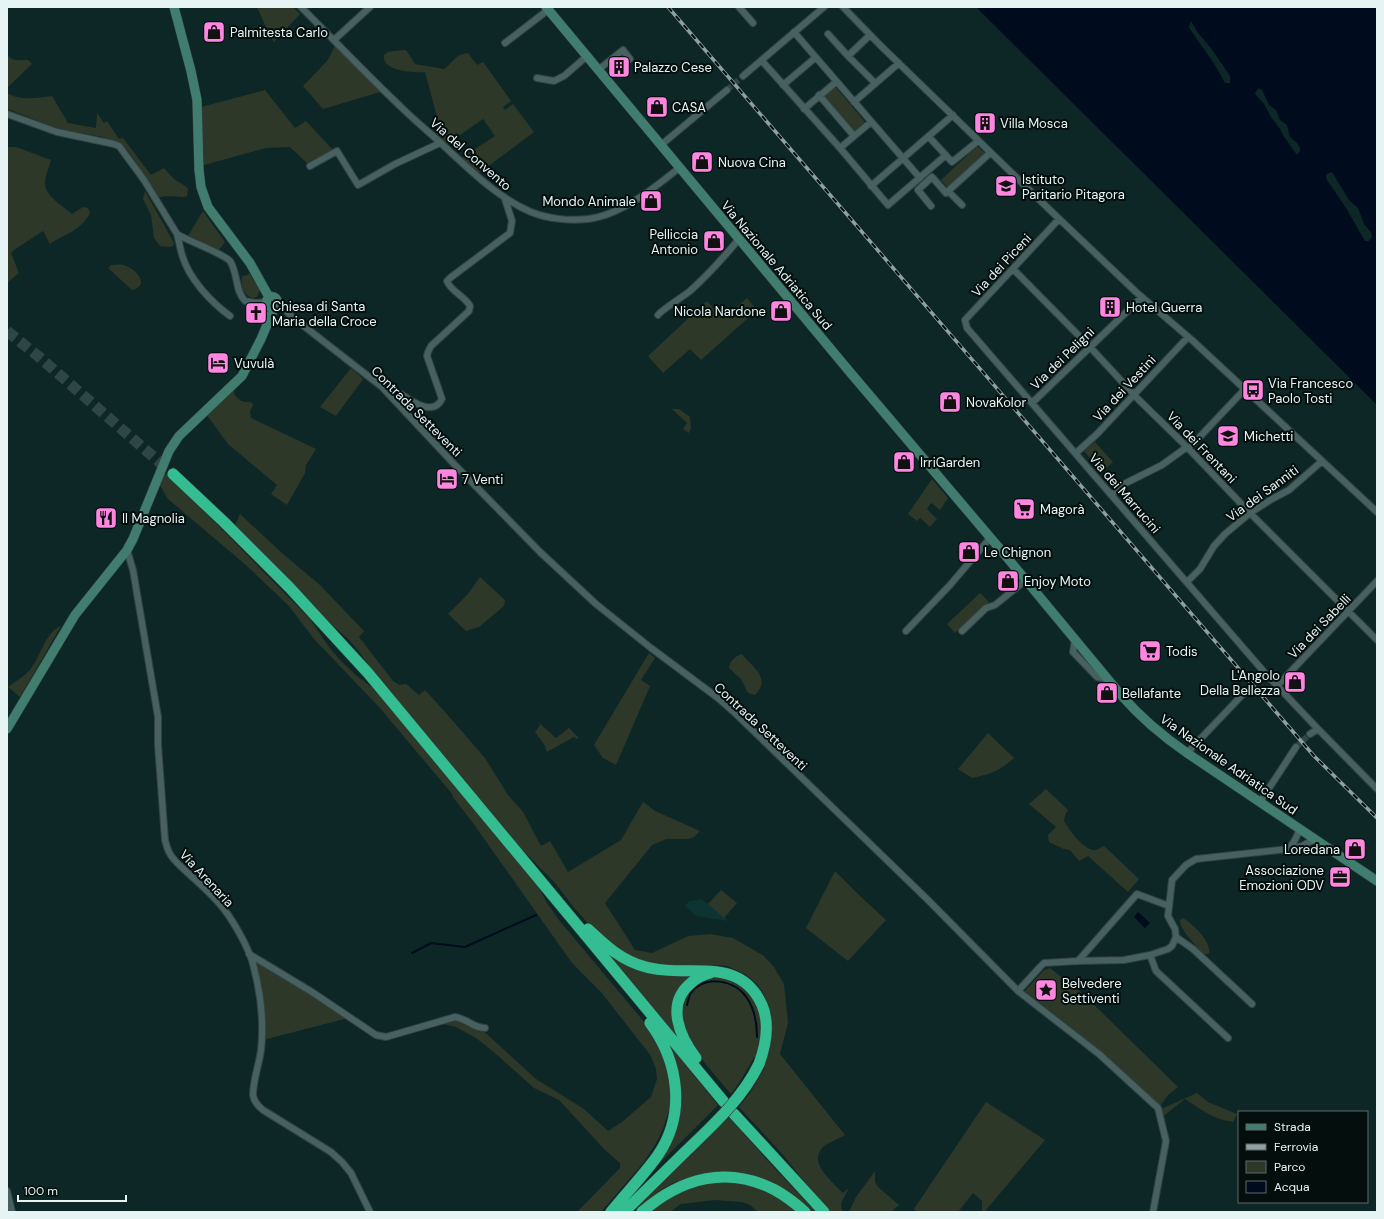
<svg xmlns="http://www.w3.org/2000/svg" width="1384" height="1219" font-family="'DM Sans',sans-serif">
<rect width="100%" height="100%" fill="#0d2727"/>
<path fill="#0d3333" d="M701 899 708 904 729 921 697 916 685 906 689 901Z"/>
<path fill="#2d3829" d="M257 7H293L300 14 274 42 270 36Z
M335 46 380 92 323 109 303 86 327 61Z
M406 50 415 64 444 69C454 62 454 55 468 53L477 65 483 62 511 101 503 107 505 110 513 104 534 132 479 173 461 158 495 136 483 119 447 144 434 133 440 128 425 72C414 73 381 71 384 55L388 52 393 51Z
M7 54C11 62 20 60 28 60L32 64 7 88Z
M834 85 865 122 853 132 821 96Z
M265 90 295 128 306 121 333 150 308 164 290 147 266 148 204 165 201 107Z
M7 93C21 101 37 98 52 96L68 123 96 128 97 113 104 123 107 121 119 139 123 138 151 175 164 168 174 179 188 188 187 196C181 199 169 194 158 198L156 197C144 181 138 159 123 146 109 134 76 134 58 128 41 123 24 114 7 109Z
M977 146 985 153 948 188 941 180Z
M7 147H16L51 160C49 167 46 174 45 181 43 195 63 206 72 214L83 207 88 208 90 213C82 229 68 233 53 242L50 244 43 231 14 250 11 253 19 273 7 283Z
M145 191 174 243 173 246 170 247 160 246 154 238 151 215 143 199Z
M203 211 225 242 219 250 188 236Z
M111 265C115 265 120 264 124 265 136 269 151 285 132 290L108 268Z
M249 273 260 290 257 297C246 301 240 286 242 277L245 275 246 276Z
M747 298 757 310 701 360 690 349 663 373 648 356 707 301 723 319Z
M351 368 363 379 336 416 320 407Z
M235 388 234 394C238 400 243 403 251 402L253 405 250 411 251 418 316 449 306 465 305 473 287 505 271 494 277 485 228 444 206 414Z
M672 409H679L690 417 691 428 689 433 683 429 687 423Z
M1095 442 1113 462 1102 472 1084 451Z
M164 473 208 515 310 619 329 647 341 661 357 676 373 688 538 886 547 903 559 920 645 1023 667 1060 671 1098 669 1110 663 1129 655 1145 644 1162 601 1212H577L620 1168V1163L605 1150 559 1100 534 1088 495 1053 476 1038 456 1027 442 1024 468 1017 536 1079 584 1109 608 1131 622 1122 651 1097 657 1079 656 1069 651 1056 601 992 572 963 473 823 452 796 453 795 379 707 314 639 289 606 247 566 168 499 159 484Z
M932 479 948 498 940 510 931 503 927 509 937 519 930 527 920 518 917 521 908 514Z
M240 514 283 554 320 585 364 631 359 637 393 681 399 685 406 684 419 695 425 690 446 713 485 758 508 795 523 812 541 846 550 841 568 872 621 840 643 802 655 811 700 831 694 837 688 839H666L652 845 605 903 635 950 652 953 688 936 710 934 733 938 764 956 774 967 784 984 788 1023 780 1054 845 1135C838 1139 829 1142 823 1147 807 1163 833 1182 843 1193L849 1188C845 1197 838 1203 843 1212H831L810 1189 784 1156 739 1107 750 1093 765 1067 763 1065 771 1017 768 1004 762 991 755 982 745 974 727 966 715 965 689 967 644 963 604 941 575 909 555 883 500 827 375 677C363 654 347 634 325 621L235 525Z
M480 577 505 600 504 606 479 627 466 631 448 614 468 594Z
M980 593 989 602 955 633 947 624Z
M61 626 20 697 8 687C14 682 22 678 28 672 39 662 45 631 61 626Z
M649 653 655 658 641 680 650 686 616 765 603 758 594 745Z
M742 654C752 667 772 678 755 695L748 693 741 679 729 668C730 661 735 656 742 654Z
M537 721 556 738 569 728 579 738 577 739 574 737 547 752 544 744 535 732 540 725Z
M988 733 1014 758C1000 771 991 774 972 778L958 769Z
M1046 789 1068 810 1065 815 1064 821C1069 830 1085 852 1096 850 1099 849 1102 847 1104 846L1139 879 1128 892 1088 856 1079 861 1070 850 1064 849 1049 842 1048 835 1056 827 1029 804Z
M835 871 860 896 886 920 848 961 806 928Z
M721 890 737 903 724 918 708 904Z
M1183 918C1193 924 1212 942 1209 954H1204C1197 947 1179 929 1180 920Z
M610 954 695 976 684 984 679 1039 610 957Z
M253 958 303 988 348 1018 263 1040Z
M1050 968 1082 993 1178 1087 1168 1095 1160 1106 1102 1052 1025 991 1044 970Z
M711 978C739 976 760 1000 761 1026 761 1037 759 1047 756 1057H754L741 1080 731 1094C709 1067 658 1019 694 985 698 982 706 980 711 978Z
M672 1048 718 1105 626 1197 671 1131 670 1052Z
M1197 1093 1208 1102 1237 1114 1233 1122C1215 1120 1200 1109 1185 1099L1161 1118 1159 1110Z
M986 1102 1045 1140 986 1210V1212H982V1201L973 1193 958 1212H918L914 1209Z
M729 1117 767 1160 816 1212H809L789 1196 711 1173 697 1175 673 1183 662 1189 634 1211 632 1209 685 1153 689 1156Z
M875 1171V1182L878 1187 899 1205 891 1212H849L856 1197Z
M718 1179 758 1186 800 1212H758L750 1205 742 1202 715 1200 681 1204 670 1212H645L663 1198Z"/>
<path fill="#000c1e" d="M976 7H1377V405Z
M1138 912 1150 923 1145 928 1134 917Z"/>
<path fill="#0d2727" d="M1191 21 1198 33 1211 48 1230 76V83H1225L1224 81 1215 65 1192 32 1189 27Z
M1259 88 1262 90 1269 105 1276 110 1280 120 1287 125 1290 137 1297 143 1300 148V151L1297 155 1283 135 1280 129 1271 117 1264 104 1256 95 1255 93Z
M1332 172 1349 200 1358 208 1364 224 1371 232 1372 237 1369 241H1365L1346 208 1327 180 1326 177 1327 174Z"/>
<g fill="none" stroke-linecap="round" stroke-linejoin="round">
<path stroke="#000c1e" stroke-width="2" d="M412 953 431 943 465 947 536 915
M687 1005C688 1001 689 996 691 993 705 974 735 980 747 998 755 1010 757 1023 757 1037"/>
<path stroke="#2e4646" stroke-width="6" stroke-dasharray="6 3" stroke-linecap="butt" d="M727 90 743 76
M1245 692 1260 677
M1296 747 1310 734"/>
<path stroke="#2e4646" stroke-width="11" stroke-dasharray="11 5.5" stroke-linecap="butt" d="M7 331 38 356 173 474"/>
<g stroke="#334242" stroke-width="8">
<path id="street" d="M301 7C334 40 366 74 400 106 414 120 430 133 445 147 471 171 498 198 531 212 548 219 570 221 588 219 621 215 654 188 679 168
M739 7 753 23
M843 7 880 45 1053 213 1136 292 1193 341 1377 512
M794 32 920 178
M828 34 848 56
M870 35 848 56 875 83
M334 40 370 7
M505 43 548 10
M762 61 840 148 888 205 946 155
M598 70 623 50 630 59
M743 76 824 7
M537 78 554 81 564 76 587 56
M783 85 815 58
M819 95 854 136
M854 102 899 63
M804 109 836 82
M7 114 57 132 114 144 119 146 144 180 177 234C188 241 224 254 230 261 238 273 235 291 245 301L256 303 267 302
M929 137 952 162 978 141
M661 145 727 90
M840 148 871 122
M310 166 337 151 358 185 395 164 440 143
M871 186 953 115
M948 191 962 205
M931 206 918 190 932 177 946 193 990 153
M1059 219 965 320 967 328 1265 673 1318 729 1377 789
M177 234C179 241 180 248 182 255 189 279 211 302 230 316
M1013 269 1090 347 1138 399 1187 447 1250 513 1377 640
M278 302 291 316 382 387 454 464 540 552 596 604 651 648 718 698 735 713 927 899 1018 991 1099 1054 1158 1108 1166 1141 1153 1212
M658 315C660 311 684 296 690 291 708 275 724 257 739 239
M379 382C382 383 387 385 390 387 402 393 431 421 442 399L427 356 428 352 431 346 469 311 470 306C464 295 451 292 447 281L450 278 510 233 512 221 505 199
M1032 403 1142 297
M1076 453 1097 434 1188 337
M1112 494 1126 483 1162 465 1187 447 1193 444 1244 390
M127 550 133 570 158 717V745L165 840C166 844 167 848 169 852 173 861 182 867 189 874 199 883 209 892 218 902 231 916 250 949 254 968 261 995 264 1023 261 1050 259 1065 253 1080 253 1095 254 1102 258 1106 263 1110L331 1152 342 1162 351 1173 370 1212
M1187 582 1200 569 1214 546 1225 534 1250 513 1272 499 1289 490 1322 461
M906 631 950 585 990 538
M962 631 986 608 995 605 1026 580
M1075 639 1073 652 1097 677 1107 679
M1277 686 1377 581
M1310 734 1318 729
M1187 753 1245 692
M1260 802 1296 747
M1289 849 1295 840 1300 829
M1176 937 1193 949 1252 1004
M249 954 312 992 376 1035 386 1037 455 1017C468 1019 473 1028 485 1028
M1150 955 1156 971 1228 1038
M1078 961 1137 894 1169 906
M1018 991 1040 967 1044 963 1078 961 1124 960 1150 955 1168 949 1172 946 1176 937 1175 929 1168 916 1172 880 1186 865 1196 859 1289 849 1302 846 1315 839
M7 1191 12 1212"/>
</g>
<g stroke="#334242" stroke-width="10">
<path id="secondary" d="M174 7 191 71 197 100 199 170 201 187 208 207 250 263 269 297
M546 7 849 371 1000 549 1121 695C1142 719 1161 735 1187 753L1377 881
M266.5 302a5.5 5.5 0 1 1 11 0a5.5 5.5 0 1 1-11 0Z
M7 729 75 615 127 550 133 539 169 451 179 436 242 376 261 339 275 306"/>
</g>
<g stroke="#334242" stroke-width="12">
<path id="highway" d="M173 474 224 522 289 587 368 673 724 1102
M588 929C606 946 622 961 646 967 688 979 739 954 762 1005 770 1024 766 1045 759 1064
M696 1058C680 1037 665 1004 691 983 696 978 703 975 710 973
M734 1114 824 1212
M611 1212C626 1193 644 1175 658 1155 686 1114 679 1062 650 1023
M624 1212 685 1152
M642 1212C681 1178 727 1165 775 1190 786 1196 796 1204 805 1212"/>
</g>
<use href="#street" stroke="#466160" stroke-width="6"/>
<use href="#secondary" stroke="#417d6e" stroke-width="9"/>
<use href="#highway" stroke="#34bd90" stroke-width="11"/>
<g stroke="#8ea1a1" stroke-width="3.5">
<path id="rail" d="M668 7 1314 756 1377 818"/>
</g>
<use href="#rail" stroke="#040e0d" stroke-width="2" stroke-dasharray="6" stroke-linecap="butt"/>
<g stroke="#334242" stroke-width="12" stroke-linecap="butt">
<path id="highway-bridge" d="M685 1152C713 1125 742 1099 759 1064"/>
</g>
<use href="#highway-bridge" stroke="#34bd90" stroke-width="11"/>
</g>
<defs>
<g id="shop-square" transform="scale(1.15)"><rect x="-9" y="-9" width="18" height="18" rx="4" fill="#fe86e1" stroke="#040e0d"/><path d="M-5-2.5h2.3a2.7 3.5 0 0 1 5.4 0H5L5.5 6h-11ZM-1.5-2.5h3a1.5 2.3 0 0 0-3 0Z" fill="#111"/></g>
<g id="building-square" transform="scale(1.15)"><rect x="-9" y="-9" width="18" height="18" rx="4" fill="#fe86e1" stroke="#040e0d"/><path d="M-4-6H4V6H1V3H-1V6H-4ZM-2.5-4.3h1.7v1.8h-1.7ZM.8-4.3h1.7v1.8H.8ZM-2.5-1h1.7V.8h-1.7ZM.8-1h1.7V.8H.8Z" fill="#111"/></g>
<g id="school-square" transform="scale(1.15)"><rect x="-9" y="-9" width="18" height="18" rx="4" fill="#fe86e1" stroke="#040e0d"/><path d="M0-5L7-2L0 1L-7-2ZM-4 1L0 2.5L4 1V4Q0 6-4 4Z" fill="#111"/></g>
<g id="church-square" transform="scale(1.15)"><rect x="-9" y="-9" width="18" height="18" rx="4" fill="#fe86e1" stroke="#040e0d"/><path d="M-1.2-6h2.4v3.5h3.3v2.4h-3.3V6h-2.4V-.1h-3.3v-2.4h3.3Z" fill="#111"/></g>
<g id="hotel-square" transform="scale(1.15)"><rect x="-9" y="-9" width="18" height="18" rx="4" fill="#fe86e1" stroke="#040e0d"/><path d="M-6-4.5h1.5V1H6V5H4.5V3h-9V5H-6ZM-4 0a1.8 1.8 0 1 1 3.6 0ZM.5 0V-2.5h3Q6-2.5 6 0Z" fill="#111"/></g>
<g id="bus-square" transform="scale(1.15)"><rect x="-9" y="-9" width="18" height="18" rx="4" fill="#fe86e1" stroke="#040e0d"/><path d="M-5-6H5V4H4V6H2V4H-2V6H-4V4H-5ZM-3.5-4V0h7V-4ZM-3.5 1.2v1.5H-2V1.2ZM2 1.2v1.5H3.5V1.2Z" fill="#111"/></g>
<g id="supermarket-square" transform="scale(1.15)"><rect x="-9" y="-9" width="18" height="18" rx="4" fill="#fe86e1" stroke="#040e0d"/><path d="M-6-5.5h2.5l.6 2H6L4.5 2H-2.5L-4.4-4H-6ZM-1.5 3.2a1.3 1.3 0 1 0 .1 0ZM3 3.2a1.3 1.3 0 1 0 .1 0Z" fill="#111"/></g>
<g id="restaurant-square" transform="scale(1.15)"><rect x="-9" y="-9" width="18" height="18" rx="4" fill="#fe86e1" stroke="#040e0d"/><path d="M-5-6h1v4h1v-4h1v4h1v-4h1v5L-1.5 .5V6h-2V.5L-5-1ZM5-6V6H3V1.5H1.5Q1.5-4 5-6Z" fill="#111"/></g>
<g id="office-square" transform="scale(1.15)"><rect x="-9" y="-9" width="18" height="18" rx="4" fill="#fe86e1" stroke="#040e0d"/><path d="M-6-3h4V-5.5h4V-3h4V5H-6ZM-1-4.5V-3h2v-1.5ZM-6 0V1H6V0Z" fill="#111"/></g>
<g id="sight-square" transform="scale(1.15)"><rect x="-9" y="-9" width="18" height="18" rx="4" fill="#fe86e1" stroke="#040e0d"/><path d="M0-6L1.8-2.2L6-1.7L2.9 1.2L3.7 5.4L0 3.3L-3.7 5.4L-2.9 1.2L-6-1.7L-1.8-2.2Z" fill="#111"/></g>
</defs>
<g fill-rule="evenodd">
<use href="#shop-square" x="214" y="32"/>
<use href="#building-square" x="619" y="67"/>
<use href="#shop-square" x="657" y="107"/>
<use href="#building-square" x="985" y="123"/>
<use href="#shop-square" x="702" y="162"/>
<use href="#school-square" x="1006" y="186"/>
<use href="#shop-square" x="651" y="201"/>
<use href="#shop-square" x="714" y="241"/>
<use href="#building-square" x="1110" y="307"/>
<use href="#shop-square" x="781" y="311"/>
<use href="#church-square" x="256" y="313"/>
<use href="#hotel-square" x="218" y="363"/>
<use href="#bus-square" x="1253" y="390"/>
<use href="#shop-square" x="950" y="402"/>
<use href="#school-square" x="1228" y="436"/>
<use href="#shop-square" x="904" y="462"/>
<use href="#hotel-square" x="447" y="479"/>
<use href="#supermarket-square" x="1024" y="509"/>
<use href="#restaurant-square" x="106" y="518"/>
<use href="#shop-square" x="969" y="552"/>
<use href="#shop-square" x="1008" y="581"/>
<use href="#supermarket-square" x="1150" y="651"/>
<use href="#shop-square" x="1295" y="682"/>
<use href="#shop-square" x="1107" y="693"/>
<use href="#shop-square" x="1355" y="849"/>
<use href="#office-square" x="1340" y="877"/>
<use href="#sight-square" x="1046" y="990"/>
</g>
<g text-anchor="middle" stroke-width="4" stroke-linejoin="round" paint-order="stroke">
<g font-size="13" fill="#e6f5f4" stroke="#040e0d" text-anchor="start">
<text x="230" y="37">Palmitesta Carlo</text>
<text x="634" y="72">Palazzo Cese</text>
<text x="672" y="112">CASA</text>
<text x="1000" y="128">Villa Mosca</text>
<text x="718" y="167">Nuova Cina</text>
<text x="1022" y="184">Istituto<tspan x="1022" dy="15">Paritario Pitagora</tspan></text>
<text x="636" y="206" text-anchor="end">Mondo Animale</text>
<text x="698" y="239" text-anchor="end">Pelliccia<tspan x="698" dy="15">Antonio</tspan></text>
<text x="272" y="311">Chiesa di Santa<tspan x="272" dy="15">Maria della Croce</tspan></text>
<text x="1126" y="312">Hotel Guerra</text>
<text x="766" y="316" text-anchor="end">Nicola Nardone</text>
<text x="234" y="368">Vuvulà</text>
<text x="1268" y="388">Via Francesco<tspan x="1268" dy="15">Paolo Tosti</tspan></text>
<text x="966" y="407">NovaKolor</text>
<text x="1244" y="441">Michetti</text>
<text x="920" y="467">IrriGarden</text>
<text x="462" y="484">7 Venti</text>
<text x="1040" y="514">Magorà</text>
<text x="122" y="523">Il Magnolia</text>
<text x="984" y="557">Le Chignon</text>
<text x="1024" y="586">Enjoy Moto</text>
<text x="1166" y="656">Todis</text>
<text x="1280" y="680" text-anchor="end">L'Angolo<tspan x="1280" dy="15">Della Bellezza</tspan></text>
<text x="1122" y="698">Bellafante</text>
<text x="1340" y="854" text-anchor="end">Loredana</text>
<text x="1324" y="875" text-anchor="end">Associazione<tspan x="1324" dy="15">Emozioni ODV</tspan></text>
<text x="1062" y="988">Belvedere<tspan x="1062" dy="15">Settiventi</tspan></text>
</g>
<g font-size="13" fill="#e6f5f4" stroke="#040e0d">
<text transform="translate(471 154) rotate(41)" y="5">Via del Convento</text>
<text transform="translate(777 265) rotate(50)" y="5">Via Nazionale Adriatica Sud</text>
<text transform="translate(1001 265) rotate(-47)" y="5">Via dei Piceni</text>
<text transform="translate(1062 358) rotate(-44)" y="5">Via dei Peligni</text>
<text transform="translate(1124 388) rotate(-47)" y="5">Via dei Vestini</text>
<text transform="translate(417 411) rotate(45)" y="5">Contrada Setteventi</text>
<text transform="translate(1202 447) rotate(46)" y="5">Via dei Frentani</text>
<text transform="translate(1125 493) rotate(49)" y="5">Via dei Marrucini</text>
<text transform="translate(1262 493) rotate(-36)" y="5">Via dei Sanniti</text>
<text transform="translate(1319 626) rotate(-46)" y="5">Via dei Sabelli</text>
<text transform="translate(761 726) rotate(43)" y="5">Contrada Setteventi</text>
<text transform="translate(1229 764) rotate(35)" y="5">Via Nazionale Adriatica Sud</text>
<text transform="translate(207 878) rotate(47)" y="5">Via Arenaria</text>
</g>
</g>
<rect width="1384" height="1219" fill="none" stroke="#e6f5f4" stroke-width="16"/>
<rect x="1238" y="1111" width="130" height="92" fill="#040e0d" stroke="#5e6a69"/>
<rect x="1246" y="1124" width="20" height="6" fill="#417d6e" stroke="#5e6a69"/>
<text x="1274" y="1131" font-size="12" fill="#e6f5f4">Strada</text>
<rect x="1246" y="1144" width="20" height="6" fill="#8ea1a1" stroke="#5e6a69"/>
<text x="1274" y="1151" font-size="12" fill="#e6f5f4">Ferrovia</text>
<rect x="1246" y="1161" width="20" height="12" fill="#2d3829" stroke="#5e6a69"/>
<text x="1274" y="1171" font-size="12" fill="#e6f5f4">Parco</text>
<rect x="1246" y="1181" width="20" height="12" fill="#000c1e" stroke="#5e6a69"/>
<text x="1274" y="1191" font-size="12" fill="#e6f5f4">Acqua</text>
<path d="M18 1195v6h108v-6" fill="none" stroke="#e6f5f4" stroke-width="2"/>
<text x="24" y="1195" font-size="12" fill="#e6f5f4" stroke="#040e0d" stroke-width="3" paint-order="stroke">100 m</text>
</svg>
